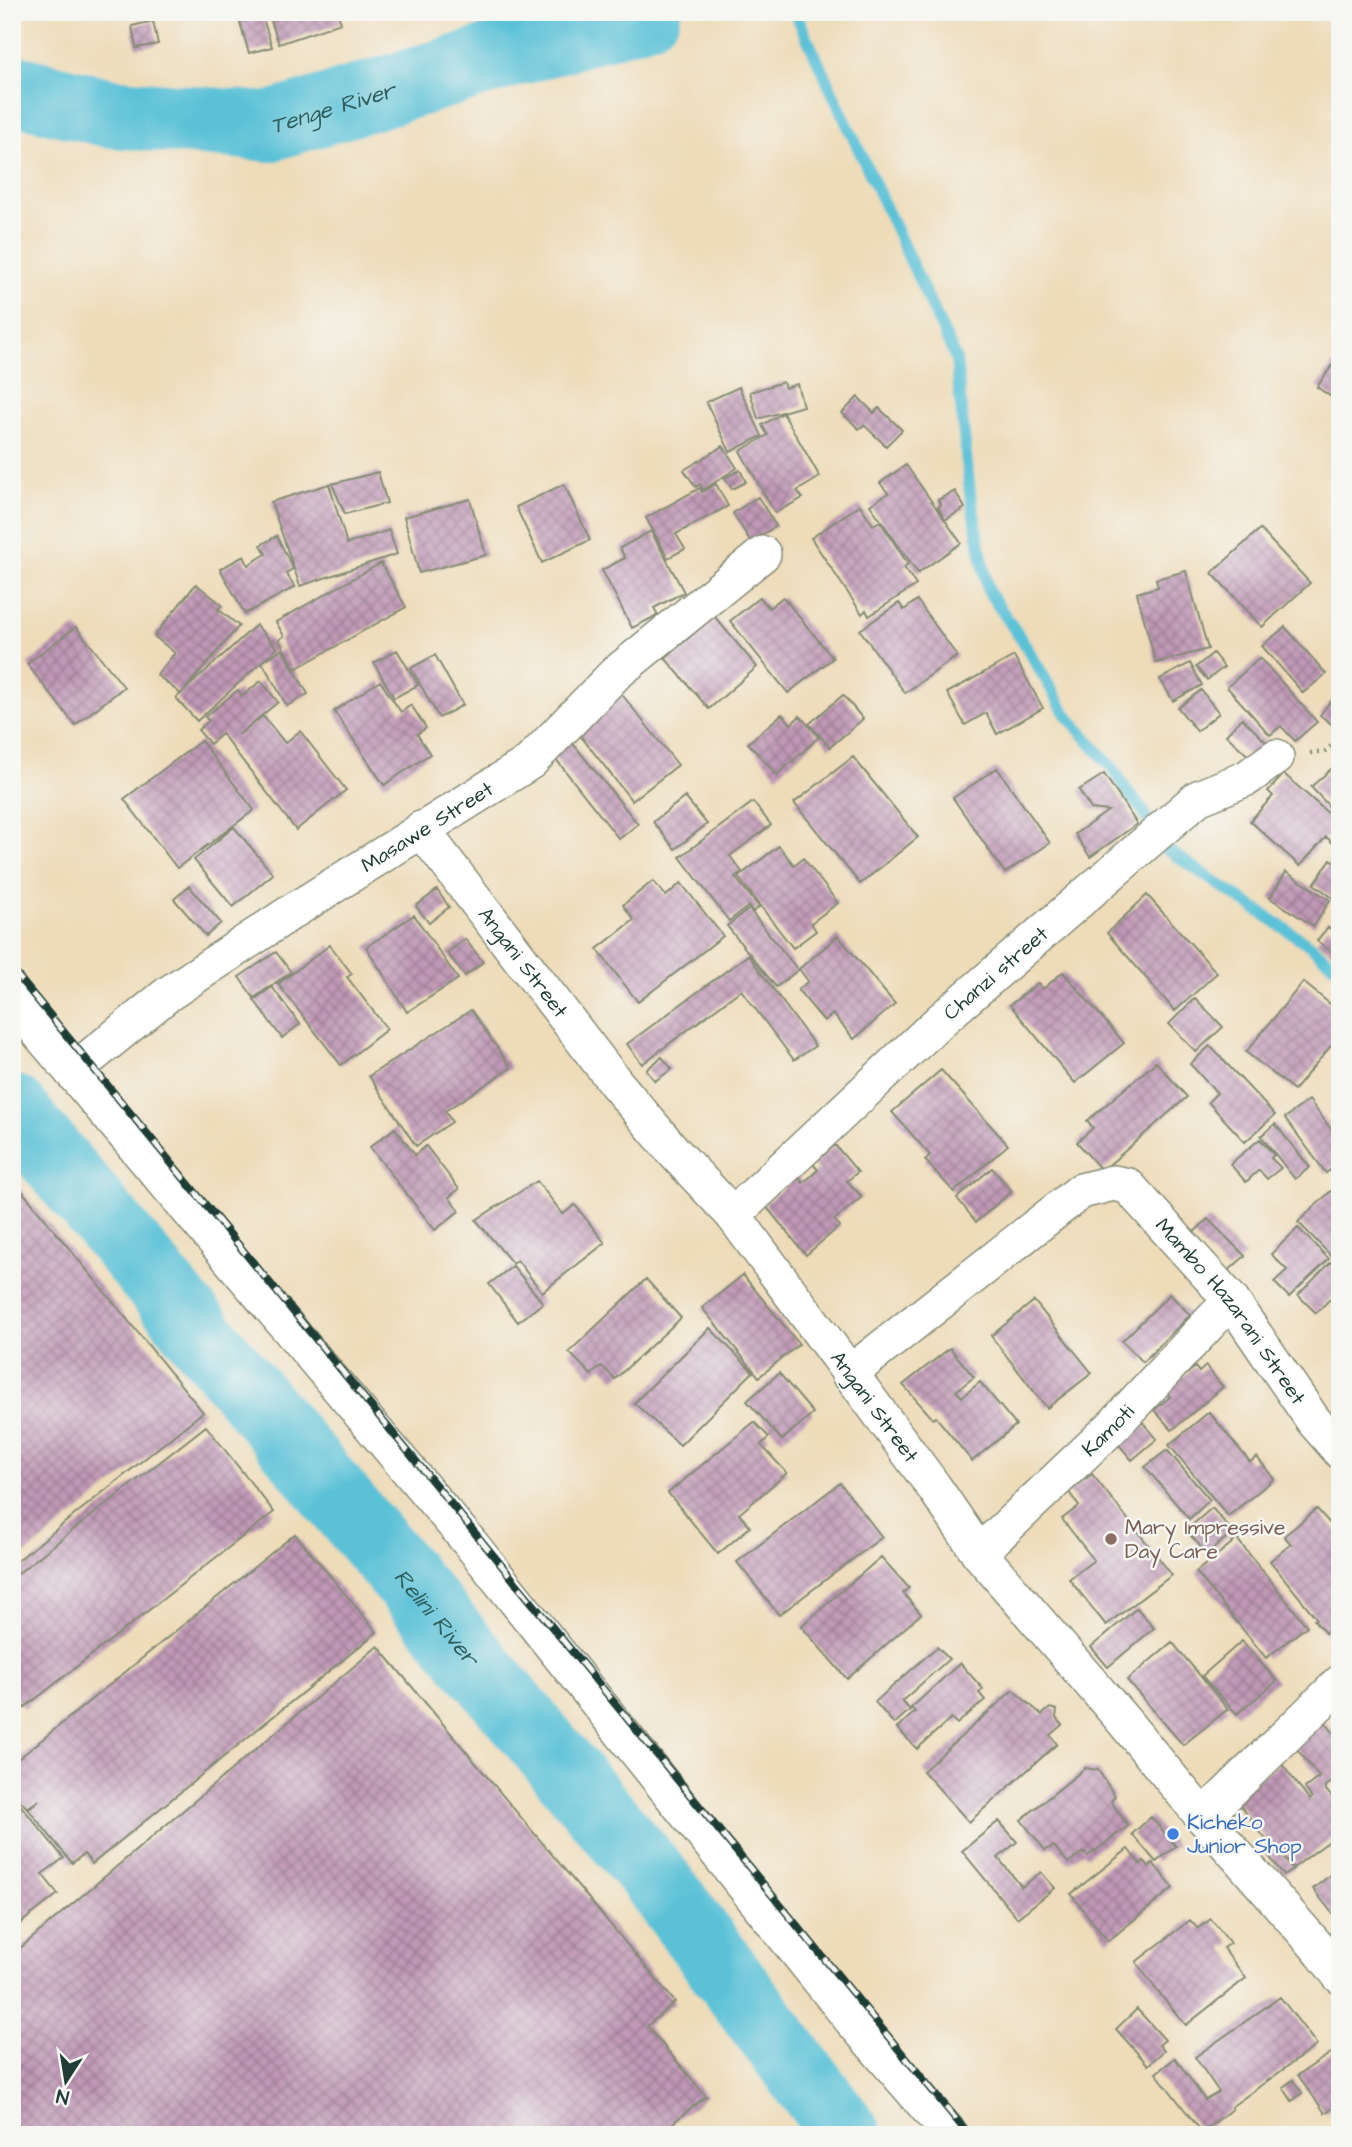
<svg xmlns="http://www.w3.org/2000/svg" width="1352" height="2147" font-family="'Architects Daughter',sans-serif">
<defs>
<pattern id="building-cross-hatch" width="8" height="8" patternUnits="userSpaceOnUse" patternTransform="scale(1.75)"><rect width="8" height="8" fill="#c199b7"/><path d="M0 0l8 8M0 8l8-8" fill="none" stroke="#9c7e96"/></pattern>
</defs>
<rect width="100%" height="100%" fill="#f6f6f2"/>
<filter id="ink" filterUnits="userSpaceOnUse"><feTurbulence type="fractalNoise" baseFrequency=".0143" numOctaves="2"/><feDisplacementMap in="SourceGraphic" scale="14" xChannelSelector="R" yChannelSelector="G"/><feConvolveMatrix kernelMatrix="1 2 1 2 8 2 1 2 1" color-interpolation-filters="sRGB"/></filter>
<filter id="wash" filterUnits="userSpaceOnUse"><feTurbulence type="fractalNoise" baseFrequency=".00686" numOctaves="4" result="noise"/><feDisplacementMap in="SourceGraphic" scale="28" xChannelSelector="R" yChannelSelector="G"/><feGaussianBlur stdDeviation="1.57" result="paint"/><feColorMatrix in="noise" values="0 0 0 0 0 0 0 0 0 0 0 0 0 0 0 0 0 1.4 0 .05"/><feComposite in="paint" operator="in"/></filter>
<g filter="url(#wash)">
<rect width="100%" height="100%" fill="#eedcb9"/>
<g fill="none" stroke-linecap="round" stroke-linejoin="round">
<path stroke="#5ac1d7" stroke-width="12" d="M795 12 956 359 970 493 988 591 1026 646 1067 716 1115 771 1128 793 1143 810 1154 835 1166 849 1308 944 1340 970"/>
<g stroke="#5ac1d7" stroke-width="70">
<path id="s1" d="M12 89 110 113 268 127 646 12"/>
<path id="s2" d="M12 1109 654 1877 847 2135"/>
</g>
</g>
<g id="blocks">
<path fill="url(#building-cross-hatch)" d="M237 12H261L272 47 249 53Z
M297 12H337L341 23 279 44 271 21Z
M153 21 158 44 136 48 132 26Z
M1340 354V403L1317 387Z
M783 382 785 388 797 384 803 406 758 419 750 392Z
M739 387 762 436 730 452 706 402Z
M858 397 874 413 879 408 902 430 886 446 864 425 859 429 842 413Z
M783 413 820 477 797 491 803 498 775 513 740 451 768 435 762 425Z
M723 446 737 468 703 490 700 484 696 487 684 470Z
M906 465 961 543 918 573 870 505 888 493 880 483Z
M740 470 746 482 732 489 725 478Z
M378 472 387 503 345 514 332 484Z
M329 484 347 544 389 530 397 554 300 586 271 502Z
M564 484 590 540 542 563 516 507Z
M716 484 728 506 676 534 685 549 668 558 646 518 700 488 702 492Z
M955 491 965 508 945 520 938 507 941 505 938 500Z
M758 497 776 526 751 542 733 513Z
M470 499 486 555 419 573 404 517Z
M860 505 873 525 880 521 908 564 904 567 916 585 869 616 866 610 862 614 811 538Z
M1260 529 1310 583 1262 627 1212 573Z
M651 531 684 592 654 608 658 615 632 628 602 570 625 558 620 548Z
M277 536 293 569 286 573 295 587 245 614 220 569 244 556 248 565 266 554 261 545Z
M381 563 406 607 295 669 279 640 284 636 276 622Z
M1186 571 1208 649 1156 663 1137 593 1158 587 1156 579Z
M196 584 222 605 218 609 239 626 181 694 157 675 175 653 154 636Z
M760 597 769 608 783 597 833 658 788 693 730 621Z
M917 600 957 656 905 693 860 630 899 603 904 610Z
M714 616 757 667 709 709 665 658Z
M256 625 277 648 197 721 176 698Z
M76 627 124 687 75 725 27 664Z
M1285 627 1326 674 1303 693 1262 646Z
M282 649 308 694 287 706 262 662Z
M397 650 418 685 394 698 374 663Z
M1213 653 1224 667 1207 680 1196 667Z
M435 655 463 705 439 718 411 668Z
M1014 656 1043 708 997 734 986 713 965 725 947 693Z
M1260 658 1317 722 1295 741 1281 726 1270 735 1227 687Z
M1190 663 1202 685 1173 701 1160 679Z
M261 681 278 702 238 735 263 716 285 743 300 731 346 790 296 830 222 734 210 744 198 730 209 721 205 717 238 690 242 696Z
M380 681 401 712 411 705 426 728 417 734 430 754 384 785 334 711Z
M616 687 678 765 632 801 576 730Z
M1201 690 1219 713 1197 731 1178 708Z
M843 695 863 719 830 747 809 724Z
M1330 702 1340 710V726L1338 729 1320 715Z
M782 714 791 724 800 716 819 737 777 775 748 743Z
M1242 718 1271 747 1256 763 1226 735Z
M566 735 638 824 619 839 548 749Z
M201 741 254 810 177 868 124 799Z
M853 757 918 837 860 884 794 803Z
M1340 761V818L1311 787Z
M997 768 1050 843 1005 873 953 798Z
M1104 774 1137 824 1090 857 1075 834 1108 811 1091 809 1079 790Z
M1284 774 1340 824V849L1326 837 1300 866 1250 821 1273 796 1268 791Z
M685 797 707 824 675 849 653 822Z
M753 802 771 825 730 856 742 872 735 877 759 907 753 912 749 906 729 921 680 857Z
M234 827 273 874 233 907 194 860Z
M779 846 794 865 803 858 838 903 811 923 816 931 793 948 738 877Z
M1331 859 1340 865V888L1333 898 1314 884Z
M1286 872 1330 900 1314 926 1270 898Z
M653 881 666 896 681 883 723 936 638 1002 597 949 634 920 623 905Z
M189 886 221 923 206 936 174 899Z
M437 890 449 907 429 923 416 906Z
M1147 895 1217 973 1175 1011 1107 933Z
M749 909 798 970 776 987 727 926Z
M414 915 458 979 407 1012 366 947Z
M1328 927 1335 932 1340 927V958L1317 941Z
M838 936 895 1004 854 1039 833 1014 824 1021 798 990 808 981 799 969Z
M465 939 483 962 465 976 447 953Z
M330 945 352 974 347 977 387 1029 341 1065 278 984Z
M276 952 291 972 254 998 239 977Z
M748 955 815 1046 794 1060 741 990 642 1064 627 1044Z
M1063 972 1124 1043 1075 1083 1010 1005 1038 983 1043 989Z
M1303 982 1340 1012V1035L1294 1090 1246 1052Z
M272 987 300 1024 282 1038 254 1000Z
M1195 998 1223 1027 1196 1052 1169 1024Z
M471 1010 511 1068 445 1111 452 1122 416 1146 369 1076Z
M1210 1046 1275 1115 1245 1142 1208 1102 1217 1093 1190 1064Z
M662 1057 672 1069 655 1081 646 1070Z
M1156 1062 1187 1097 1102 1171 1077 1142 1093 1128 1087 1121Z
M941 1070 1008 1145 954 1192 925 1160 930 1155 892 1112Z
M1309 1100 1331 1129 1340 1123V1163L1326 1173 1285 1118Z
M1275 1124 1310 1167 1295 1179 1261 1136Z
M395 1128 415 1155 426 1146 459 1189 449 1197 459 1211 435 1230 370 1147Z
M1260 1139 1274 1155 1271 1158 1281 1168 1267 1179 1259 1170 1246 1182 1230 1164Z
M835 1145 858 1172 847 1181 862 1197 834 1220 840 1226 806 1255 764 1204 797 1176 803 1183 818 1170 813 1164Z
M992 1168 1012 1191 976 1222 957 1198Z
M537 1181 563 1214 575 1205 605 1243 542 1292 517 1260 513 1264 476 1220Z
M18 1186 203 1412 12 1565V1191Z
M1332 1190 1340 1198V1265L1298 1222Z
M1208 1219 1245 1256 1228 1271 1192 1234Z
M1298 1228 1329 1259 1289 1297 1274 1282 1287 1270 1271 1254Z
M1331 1262 1340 1270V1289L1316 1313 1298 1295Z
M513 1266 543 1303 518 1322 489 1284Z
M743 1275 799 1344 759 1377 702 1308Z
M646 1279 681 1318 615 1379 602 1366 591 1375 569 1352Z
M1170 1294 1190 1315 1143 1362 1122 1341Z
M1034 1301 1092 1373 1047 1408 991 1336Z
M710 1328 753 1372 680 1445 634 1403Z
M950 1348 974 1377 956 1391 962 1397 980 1382 1016 1425 972 1461 936 1417 933 1419 903 1385Z
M1206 1366 1223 1387 1172 1430 1154 1410 1170 1397 1165 1392 1195 1367 1199 1372Z
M779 1373 813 1413 782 1440 747 1401Z
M1209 1412 1250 1462 1257 1457 1274 1479 1228 1516 1169 1445Z
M1139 1418 1157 1439 1132 1460 1114 1439Z
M754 1422 769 1437 761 1445 787 1473 739 1514 750 1527 718 1554 668 1493Z
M206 1426 274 1512 24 1708 12 1694V1578Z
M1167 1450 1210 1500 1189 1519 1145 1467Z
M1092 1474 1172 1575 1106 1625 1069 1579 1094 1560 1062 1519 1079 1506 1069 1492Z
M840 1483 882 1537 779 1615 737 1562Z
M1212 1508 1233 1532 1207 1554 1186 1530Z
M1317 1509 1340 1535V1621L1325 1633 1314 1620 1317 1619 1270 1561 1291 1544 1284 1536Z
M295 1534 377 1632 92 1864 84 1854 72 1863 28 1809 39 1800 27 1808 12 1791V1774L16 1771 12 1764Z
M1237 1539 1307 1626 1266 1658 1196 1572Z
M881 1557 909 1588 903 1593 921 1614 847 1679 801 1626Z
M1137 1608 1154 1628 1108 1667 1091 1647Z
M1242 1641 1277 1681 1237 1714 1202 1676Z
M1172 1642 1228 1709 1183 1745 1127 1680Z
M378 1646 675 2002 647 2026 706 2096 658 2135H12V1955Z
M937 1647 949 1659 902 1701 910 1710 894 1724 875 1702Z
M960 1663 983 1689 979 1693 985 1700 957 1724 951 1718 917 1749 897 1728 915 1712 911 1708Z
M1013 1690 1042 1715 1050 1708 1057 1710 1056 1718 1062 1725 1050 1735 1057 1744 969 1822 923 1771Z
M1319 1714 1340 1741V1776L1326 1786V1790L1340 1807V1833L1293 1868 1276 1846 1273 1849 1234 1797 1280 1762 1310 1800 1312 1798 1305 1788 1319 1777 1289 1739Z
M1085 1768 1098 1770 1115 1796 1111 1801 1128 1826 1088 1856 1083 1852 1068 1863 1054 1846 1045 1850 1021 1820Z
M12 1795 64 1858 42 1874 58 1894 12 1930Z
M1151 1817 1176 1846 1156 1862 1132 1834Z
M999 1821 1017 1842 998 1858 1022 1887 1041 1872 1055 1888 1017 1918 962 1851Z
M1276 1848 1293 1869 1284 1875 1268 1855Z
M1128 1849 1140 1864 1144 1861 1149 1867 1153 1863 1173 1888 1108 1941 1071 1894Z
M1340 1867V1923L1313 1889Z
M1211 1919 1230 1943 1223 1948 1246 1978 1186 2025 1158 1992 1136 1962 1190 1920 1198 1929Z
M1280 1997 1317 2045 1231 2107 1232 2109 1202 2132 1156 2073 1175 2058 1205 2100 1219 2092 1195 2057Z
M1137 2009 1165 2040 1159 2045 1164 2051 1148 2065 1116 2029Z
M1340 2047V2103L1325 2113 1298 2075Z
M1293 2080 1302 2093 1292 2101 1283 2087Z
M1337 2127 1340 2135H1326Z"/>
</g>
</g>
<g filter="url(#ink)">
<use href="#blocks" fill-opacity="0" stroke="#868c76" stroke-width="2"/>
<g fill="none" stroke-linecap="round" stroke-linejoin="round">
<g stroke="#868c76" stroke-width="38">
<g id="street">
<path id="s3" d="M421 829 615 1082 674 1152 733 1215 934 1487 979 1553 1122 1719 1203 1817 1320 1950 1340 1976"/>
<path d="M12 1001 470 1543 850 2018 951 2135"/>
<path id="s4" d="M72 1072 168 994 290 913 530 762 615 674 763 554"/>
<path id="s5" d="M733 1215 940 1021 1198 798 1247 778 1276 757"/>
<path id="s6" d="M849 1374 1081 1191 1113 1183 1128 1186 1231 1300 1313 1420 1340 1451"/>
<path id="s7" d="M979 1553 1112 1427 1231 1300"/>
<path d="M1203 1817 1340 1683"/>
</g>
</g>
<path stroke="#868c76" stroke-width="4.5" stroke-dasharray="2 5" stroke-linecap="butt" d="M1310 753 1325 751 1340 739"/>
<use href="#street" stroke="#fff" stroke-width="35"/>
<g stroke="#1f3d34" stroke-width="8">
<path id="rail" d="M12 969 969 2135"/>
</g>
<use href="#rail" stroke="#f6f6f2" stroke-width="5" stroke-dasharray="16" stroke-linecap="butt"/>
</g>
</g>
<circle fill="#8d6e63" stroke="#f6f6f2" stroke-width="2.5" cx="1111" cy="1539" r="7"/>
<circle fill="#3f7fe0" stroke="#f6f6f2" stroke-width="2.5" cx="1173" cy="1834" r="7"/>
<g text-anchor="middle" stroke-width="5" stroke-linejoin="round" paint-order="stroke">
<g font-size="21" fill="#1f3d34" stroke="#f6f6f2">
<text dy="7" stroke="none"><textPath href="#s4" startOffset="432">Masawe Street</textPath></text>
<text dy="7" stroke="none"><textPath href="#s3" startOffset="168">Angani Street</textPath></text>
<text dy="7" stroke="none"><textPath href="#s5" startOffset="357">Chanzi street</textPath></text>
<text dy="7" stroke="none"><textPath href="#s6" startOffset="506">Mambo Hazarani Street</textPath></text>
<text dy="7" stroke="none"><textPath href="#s3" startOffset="735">Angani Street</textPath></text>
<text dy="7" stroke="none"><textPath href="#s7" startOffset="178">Kamoti</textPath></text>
</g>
<g font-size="21" fill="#785e54" stroke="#f6f6f2" text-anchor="start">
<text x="1125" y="1534">Mary Impressive<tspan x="1125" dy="24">Day Care</tspan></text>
</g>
<g font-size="21" fill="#366cbe" stroke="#f6f6f2" text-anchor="start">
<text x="1187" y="1829">Kicheko<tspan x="1187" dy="24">Junior Shop</tspan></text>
</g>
<g font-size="23" font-style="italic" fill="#2e5e5d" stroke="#f6f6f2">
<text dy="8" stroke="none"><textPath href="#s1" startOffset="327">Tenge River</textPath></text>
<text dy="8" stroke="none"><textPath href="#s2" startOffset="662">Relini River</textPath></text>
</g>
</g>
<rect width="1352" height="2147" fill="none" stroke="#f6f6f2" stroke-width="42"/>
<g transform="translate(66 2081) rotate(192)" stroke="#f6f6f2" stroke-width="5" paint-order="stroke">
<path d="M0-5L12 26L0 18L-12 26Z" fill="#1f3d34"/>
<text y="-10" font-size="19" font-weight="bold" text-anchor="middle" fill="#1f3d34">N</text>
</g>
</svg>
